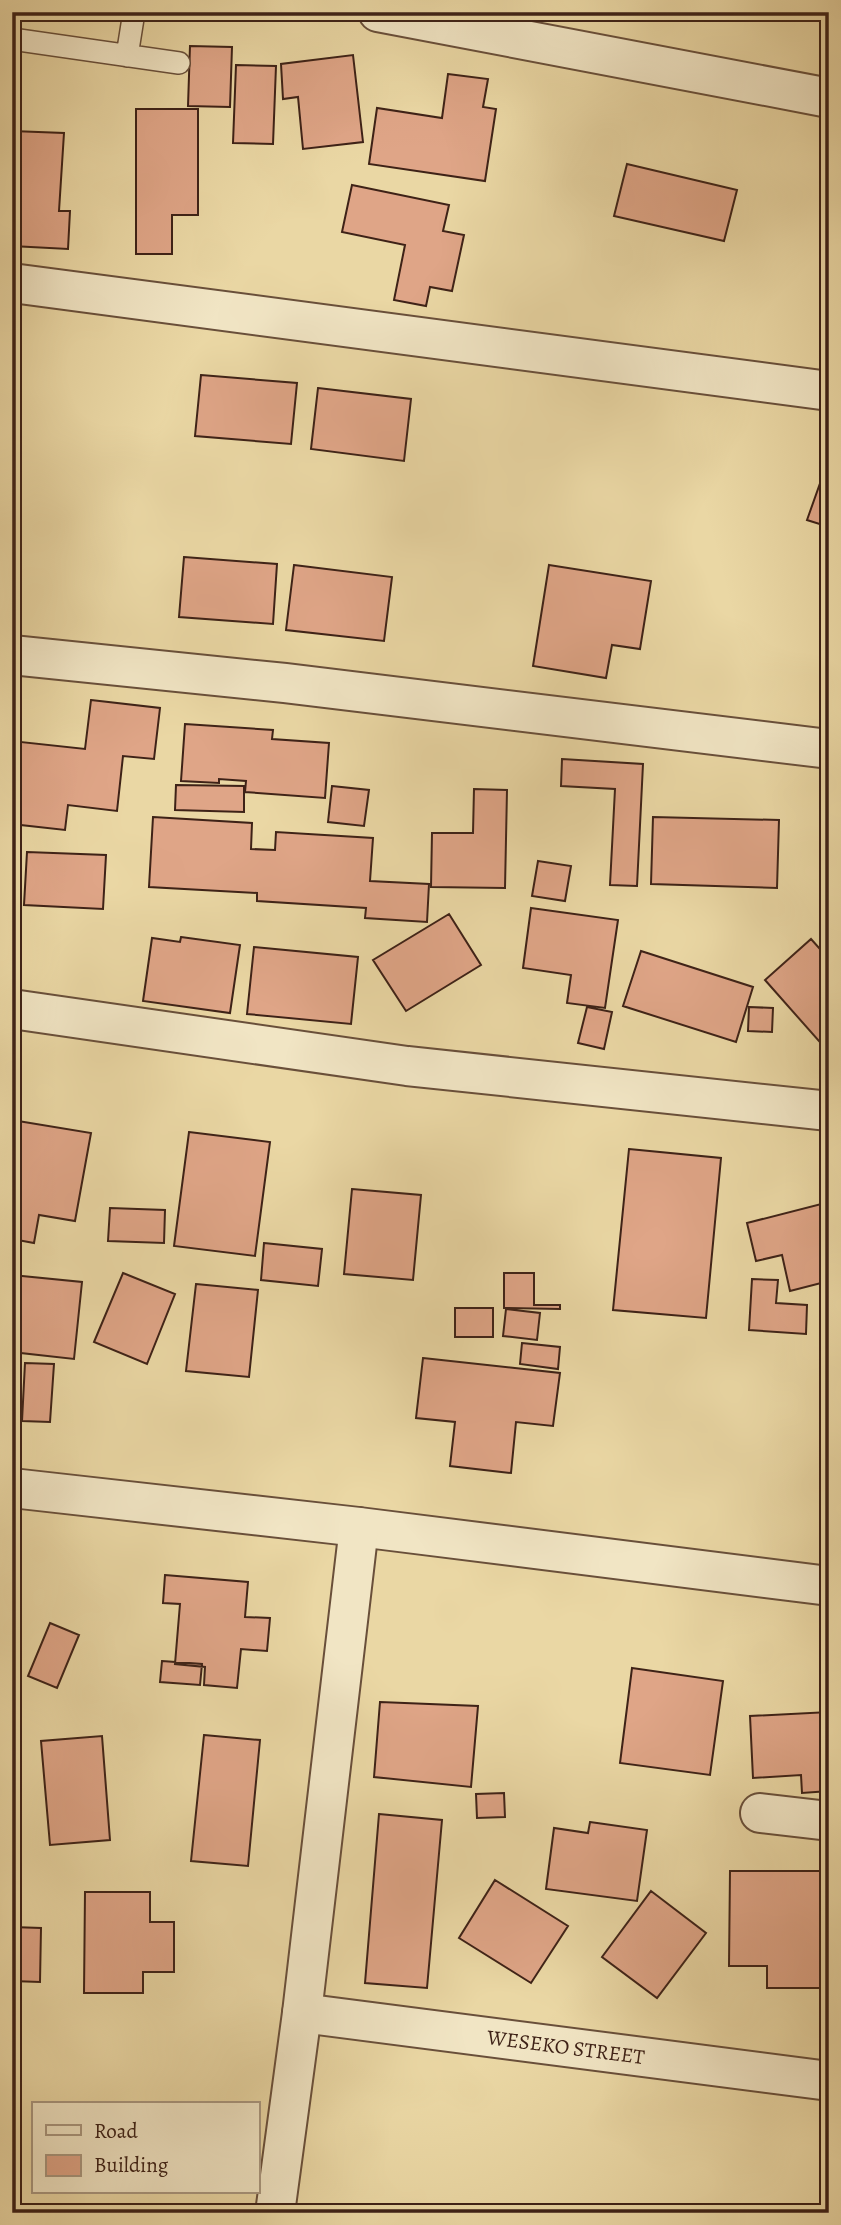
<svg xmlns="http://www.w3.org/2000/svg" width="841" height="2225" font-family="Alegreya,serif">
<rect width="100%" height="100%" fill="#ead7a4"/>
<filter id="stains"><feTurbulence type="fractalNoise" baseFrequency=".00286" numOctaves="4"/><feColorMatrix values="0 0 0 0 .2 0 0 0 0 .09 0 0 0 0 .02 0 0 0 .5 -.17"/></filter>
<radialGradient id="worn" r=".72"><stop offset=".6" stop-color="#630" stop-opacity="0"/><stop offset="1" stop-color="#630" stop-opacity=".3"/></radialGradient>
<path fill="#dfa587" stroke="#3e2217" stroke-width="2" d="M190 46 232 47 230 107 188 106Z
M353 55 363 142 303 149 298 97 283 99 281 64Z
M236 65 276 66 273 144 233 143Z
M448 74 488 79 483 107 496 109 485 181 369 164 377 108 442 118Z
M136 109H198V215H172V254H136Z
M12 131 64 133 59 211H70L68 249 12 246Z
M627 164 737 190 724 241 614 216Z
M352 185 449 205 443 231 464 235 452 291 430 287 426 306 394 300 405 245 342 232Z
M201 375 297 383 291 444 195 436Z
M318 388 411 399 404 461 311 449Z
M829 458V527L807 520Z
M184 557 277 564 273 624 179 617Z
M294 565 392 577 384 641 286 630Z
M549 565 651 581 640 649 612 645 606 678 533 666Z
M91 700 160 708 154 759 123 756 117 811 68 805 65 830 12 824V741L85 749Z
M185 724 273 730 272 739 329 743 325 798 245 792 246 781 219 779V783L181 781Z
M562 759 643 764 637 886 610 885 615 789 561 786Z
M176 785 244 786V812L175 810Z
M332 786 369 790 364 826 328 822Z
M474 789 507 790 505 888 431 887 432 833H473Z
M153 817 252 823 251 849 275 850 276 832 373 838 370 881 429 884 427 922 365 918 366 908 257 901V893L149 887Z
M653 817 779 820 777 888 651 884Z
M27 852 106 855 103 909 24 905Z
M538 861 571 866 565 901 532 896Z
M531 908 618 920 605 1008 567 1003 571 975 523 968Z
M449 914 481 965 406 1011 373 960Z
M181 937 240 945 230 1013 143 1001 152 938 180 942Z
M811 939 829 959 826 1049 765 980Z
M254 947 358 957 351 1024 247 1014Z
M641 951 753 987 736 1042 623 1006Z
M587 1007 612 1012 604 1049 578 1043Z
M749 1007 773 1008 772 1032 748 1031Z
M12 1120 91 1133 75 1221 39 1215 34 1243 12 1239Z
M189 1132 270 1142 255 1256 174 1246Z
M629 1149 721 1158 706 1318 613 1310Z
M352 1189 421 1195 413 1280 344 1274Z
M829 1202V1281L790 1291 782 1255 756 1261 747 1223Z
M110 1208 165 1210 164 1243 108 1241Z
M264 1243 322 1249 318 1286 261 1280Z
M123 1273 175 1294 147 1364 94 1342Z
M504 1273H534V1305H560V1309L504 1308Z
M12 1275 82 1282 74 1359 12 1352Z
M752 1279 778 1280 776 1303 807 1305 806 1334 749 1330Z
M196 1284 258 1290 249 1377 186 1371Z
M455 1308H493V1337H455Z
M506 1309 540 1313 537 1340 503 1336Z
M522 1343 560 1347 558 1369 520 1364Z
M423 1358 560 1373 553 1426 516 1422 511 1473 450 1466 455 1422 416 1418Z
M25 1363 54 1364 50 1422 22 1421Z
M165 1575 248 1582 245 1617 270 1618 267 1651 241 1649 237 1688 204 1685 205 1667 175 1664 180 1604 163 1603Z
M50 1623 79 1635 57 1688 28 1676Z
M162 1661 202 1664 200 1685 160 1682Z
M632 1668 723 1681 710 1775 620 1763Z
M380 1702 478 1706 471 1787 374 1777Z
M829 1712V1791L802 1793 801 1775 753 1778 750 1716Z
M204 1735 260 1740 248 1866 191 1861Z
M102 1736 110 1840 50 1845 41 1741Z
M504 1793 505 1817 477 1818 476 1794Z
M379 1814 442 1820 427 1988 365 1983Z
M590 1822 647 1830 637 1901 546 1889 554 1828 588 1833Z
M730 1871H822V1988H767V1966H729Z
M495 1880 568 1926 531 1983 459 1938Z
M651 1891 706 1933 657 1998 602 1957Z
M85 1892H150V1922H174V1972H143V1993H84Z
M12 1927 41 1928 40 1982 12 1981Z"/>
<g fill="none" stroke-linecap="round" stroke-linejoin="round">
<g stroke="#694f3a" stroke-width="24">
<path id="lane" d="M12 39 179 63
M127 56 134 12"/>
</g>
<g stroke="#694f3a" stroke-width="42">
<g id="street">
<path d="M378 12 829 98"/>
<path d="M12 283 829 391"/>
<path d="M12 655 285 683 829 749"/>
<path d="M12 1009 407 1066 829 1111"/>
<path d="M12 1488 359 1527 829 1586"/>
<path d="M760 1813 829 1821"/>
<path id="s1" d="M302 2013 829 2081"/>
<path d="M275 2213 302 2013 359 1527"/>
</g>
</g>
<use href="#lane" stroke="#f1e5c4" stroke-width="21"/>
<use href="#street" stroke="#f1e5c4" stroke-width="38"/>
</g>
<g text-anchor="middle" stroke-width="7" stroke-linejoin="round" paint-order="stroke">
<g font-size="21" fill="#3e2217" stroke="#f1e5c4">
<text dy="7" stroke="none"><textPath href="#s1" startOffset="266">WESEKO STREET</textPath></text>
</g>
</g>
<rect width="841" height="2225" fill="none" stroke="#ead7a4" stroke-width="42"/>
<rect x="14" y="14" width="813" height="2197" fill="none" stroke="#3e2217" stroke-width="3.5"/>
<rect x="21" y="21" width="799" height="2183" fill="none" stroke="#3e2217" stroke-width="2"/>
<rect x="32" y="2102" width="228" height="91" fill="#f1e5c4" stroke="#a9977f" stroke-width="2"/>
<rect x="46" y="2125" width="35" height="10" fill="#f1e5c4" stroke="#a9977f" stroke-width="2"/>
<text x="94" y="2138" font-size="21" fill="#3e2217">Road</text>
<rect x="46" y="2155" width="35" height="21" fill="#dfa587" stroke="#a9977f" stroke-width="2"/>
<text x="94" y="2172" font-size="21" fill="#3e2217">Building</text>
<rect width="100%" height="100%" filter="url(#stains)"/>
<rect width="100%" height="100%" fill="url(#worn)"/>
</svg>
